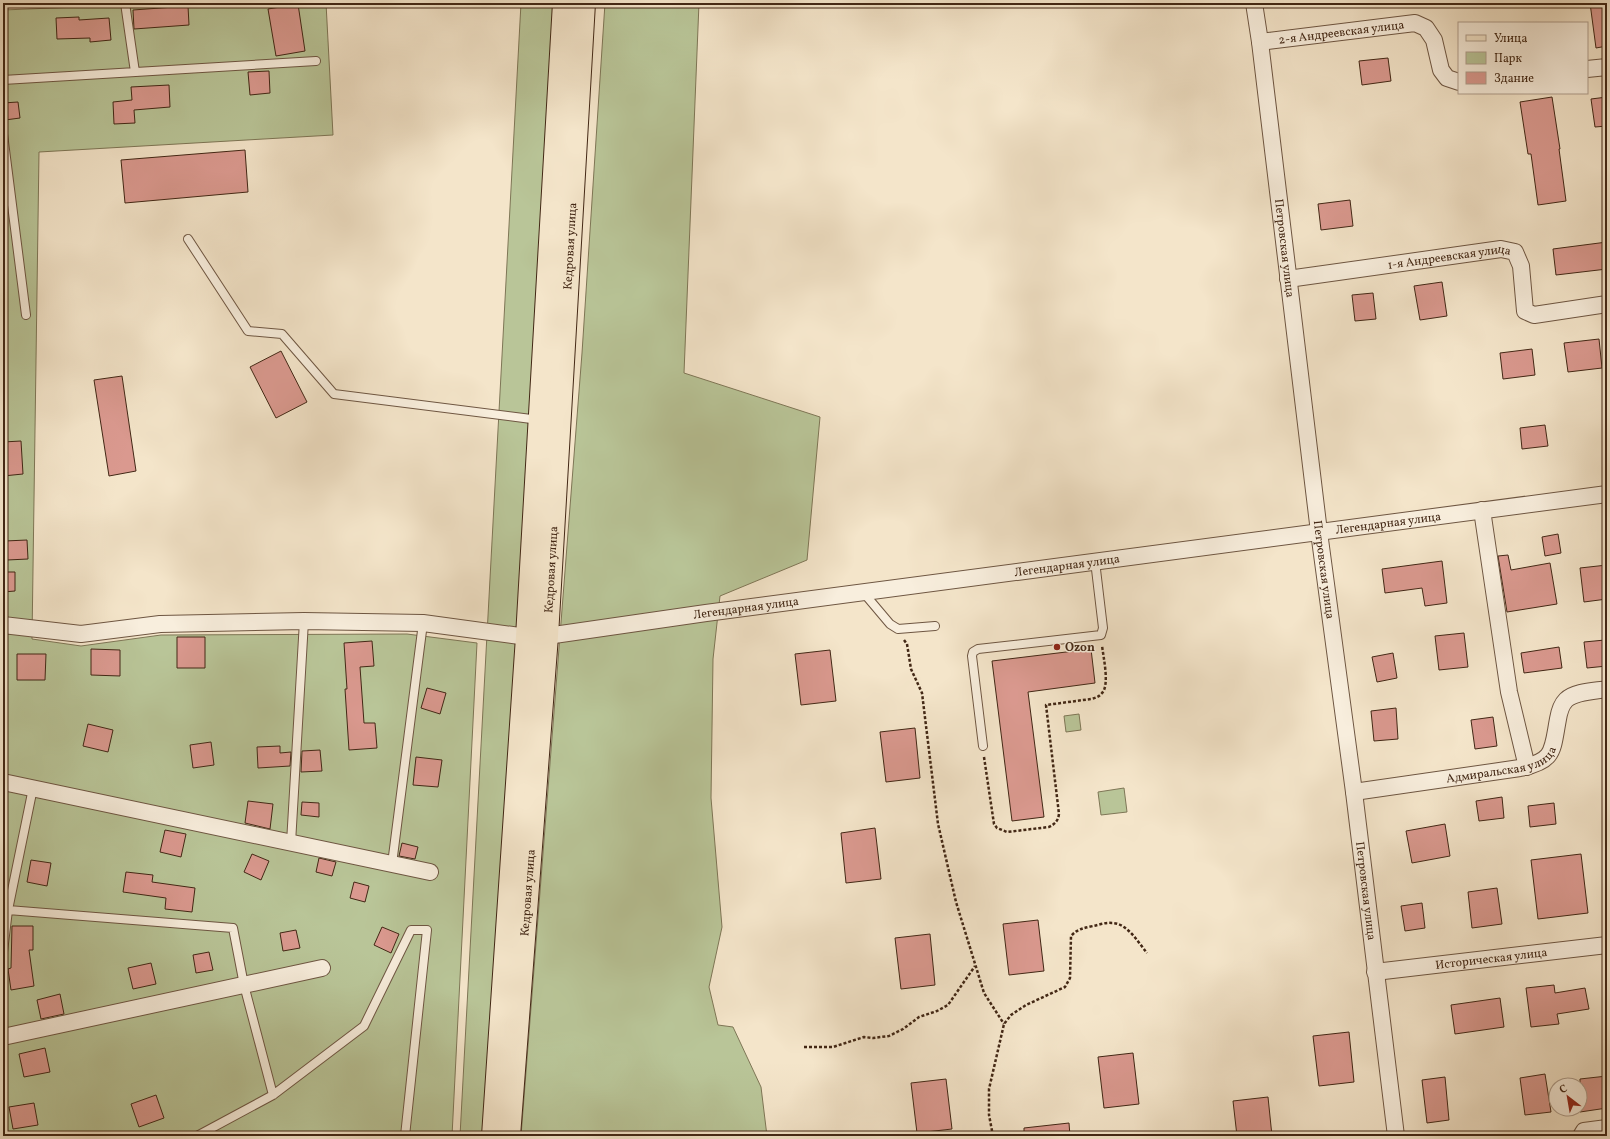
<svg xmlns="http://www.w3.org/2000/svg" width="1610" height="1139" font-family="Vollkorn,serif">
<rect width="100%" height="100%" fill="#f4e5ca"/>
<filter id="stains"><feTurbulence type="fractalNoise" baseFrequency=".005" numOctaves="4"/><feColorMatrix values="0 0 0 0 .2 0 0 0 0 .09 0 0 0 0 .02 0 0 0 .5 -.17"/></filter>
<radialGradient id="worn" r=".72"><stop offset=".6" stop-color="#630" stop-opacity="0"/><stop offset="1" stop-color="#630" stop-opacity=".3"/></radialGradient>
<path fill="#b9c598" stroke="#7e7656" d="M178 3H326L333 135 39 152 32 639 81 646 161 635 407 634 477 643 452 1136H3V10Z
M521 3H561L487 1136H460Z
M605 3H699L684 373 820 417 807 560 720 596 713 659 711 798 722 927 709 987 718 1025 733 1027 761 1087 767 1136H521L582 353Z
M1079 714 1081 730 1066 732 1064 716Z
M1124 788 1127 812 1101 815 1098 792Z"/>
<path fill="#da998f" stroke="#422715" d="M1590 3H1607V46L1596 48Z
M298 4 305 51 276 56 268 9Z
M188 6 189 25 134 29 133 10Z
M79 17V20L109 18 111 40 90 42V38L57 39 56 18Z
M1388 58 1391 81 1362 85 1359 61Z
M269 71 270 93 250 95 248 72Z
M169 85 170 107 134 110 135 123 114 124 113 102 132 100 131 87Z
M1552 97 1560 149H1559L1566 201 1538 205 1531 154H1528L1520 102Z
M1607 97V126L1595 127 1591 99Z
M18 102 20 118 5 120 3 103Z
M245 150 248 192 125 203 121 160Z
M1350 200 1353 226 1321 230 1318 204Z
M1607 242V269L1556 275 1553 249Z
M1442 282 1447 316 1420 320 1414 286Z
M1373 293 1376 319 1355 321 1352 295Z
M1599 339 1602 368 1568 372 1564 343Z
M1532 349 1535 375 1503 379 1500 353Z
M281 351 307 402 276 418 250 367Z
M122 376 136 471 109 476 94 380Z
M1545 425 1548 446 1522 449 1520 428Z
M21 441 23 474 3 476V442Z
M1558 534 1561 553 1545 556 1542 537Z
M27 540 28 559 7 560 5 541Z
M1508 555 1511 570 1550 563 1557 604 1507 612 1498 556Z
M1442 561 1447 603 1425 606 1422 588 1385 593 1382 569Z
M1607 565V599L1584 602 1580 568Z
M3 572H15V591L3 592Z
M1464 633 1468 667 1439 670 1435 636Z
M177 637H205V668H177Z
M1605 640 1607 666 1587 668 1584 642Z
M372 641 374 666 360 667 364 723H375L377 748 349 750 345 689H347L344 643Z
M1559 647 1562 668 1524 673 1521 653Z
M91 649 120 650V676L91 675Z
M1091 649 1095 683 1028 692 1044 817 1012 821 992 661Z
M830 650 836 701 801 705 795 654Z
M1393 653 1397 678 1377 682 1372 657Z
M17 654H46L45 680H17Z
M427 688 446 693 440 714 421 708Z
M1396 708 1398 739 1374 741 1371 711Z
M1493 717 1497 746 1475 749 1471 720Z
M88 724 113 730 108 752 83 746Z
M915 728 920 778 886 782 880 732Z
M211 742 214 765 193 768 190 745Z
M280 746V753L291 752 290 766 258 768 257 747Z
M320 750 322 771 301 772 302 751Z
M416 757 442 760 438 787 413 785Z
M1502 797 1504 818 1479 821 1476 801Z
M248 801 273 804 270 829 245 823Z
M302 802 319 803V817L301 815Z
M1554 803 1556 824 1530 827 1528 806Z
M1445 824 1450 856 1412 863 1406 831Z
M875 828 881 879 846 883 841 833Z
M165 830 186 834 181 857 160 852Z
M402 843 418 847 415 859 399 856Z
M252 854 269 861 261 880 244 872Z
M1581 854 1588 913 1538 919 1531 860Z
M319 858 336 862 332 876 316 872Z
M31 860 51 863 47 886 27 882Z
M126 872 153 875 152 882 195 888 192 912 165 909 166 898 123 892Z
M354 882 369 886 365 902 350 898Z
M1497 888 1502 924 1472 928 1468 892Z
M1422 903 1425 928 1405 931 1401 906Z
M1038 920 1044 971 1009 975 1003 924Z
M12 926H33V950H29L34 986 11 990 8 969 11 968Z
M382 927 399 934 391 953 374 945Z
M296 930 300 948 283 951 280 933Z
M930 934 935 985 901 989 895 938Z
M209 952 213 970 196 973 193 955Z
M151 963 156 984 133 989 128 968Z
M1554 985 1555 993 1585 988 1589 1009 1557 1014 1559 1024 1531 1027 1526 988Z
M60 994 64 1014 41 1019 37 1000Z
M1500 998 1504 1027 1455 1034 1451 1005Z
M1349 1032 1354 1082 1319 1086 1313 1036Z
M45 1048 50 1072 24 1077 19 1054Z
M1133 1053 1139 1104 1104 1108 1098 1057Z
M1545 1074 1551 1112 1525 1115 1520 1078Z
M1607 1076V1108L1580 1112V1079Z
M1445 1077 1449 1120 1427 1123 1422 1080Z
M946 1079 952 1129 917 1133 911 1083Z
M156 1095 164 1118 139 1127 131 1104Z
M1268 1097 1272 1136H1237L1233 1101Z
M34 1103 38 1125 13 1129 9 1107Z
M1069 1123 1070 1136H1024V1128Z"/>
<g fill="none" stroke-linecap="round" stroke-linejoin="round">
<g stroke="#6e5642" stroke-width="10">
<path id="lane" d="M125 3 135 72
M3 80 316 61
M3 134 26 315
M188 239 248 331 282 334 334 394 539 420
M863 592 890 624 898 629 935 626
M983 746 972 656 973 652 978 649 1101 635 1103 628 1095 561
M291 843 304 621
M392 864 423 623
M8 910 233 928 244 985 273 1095
M3 952 8 910 33 788
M197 1136 273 1095 364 1026 411 930H427L405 1136"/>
</g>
<g stroke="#6e5642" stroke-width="18">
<g id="street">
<path id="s1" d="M1254 3 1260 42 1319 532 1354 792 1396 1136"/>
<path id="s2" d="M1260 42 1415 23 1426 28 1434 40 1441 70 1447 78 1459 82"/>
<path d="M1587 69 1607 67"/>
<path id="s3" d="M1288 279 1501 249 1515 252 1521 266 1525 311 1534 315 1607 304"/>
<path d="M1482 510 1509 692 1527 767"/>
<path id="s4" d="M3 625 81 634 160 624 304 621 423 623 527 637 547 636 706 613 1607 494"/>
<path d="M3 782 430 872"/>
<path id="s5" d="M1354 792 1520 768C1555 761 1552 751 1558 719 1559 713 1561 705 1566 700 1575 691 1596 691 1607 689"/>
<path id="s6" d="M1375 972 1607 945"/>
<path d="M3 1037 322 968"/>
<path d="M1581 1136 1584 1131 1607 1128"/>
</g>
</g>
<g stroke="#422715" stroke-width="24">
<g id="primary">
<path d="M493 1136 527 637 564 3"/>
<path id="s7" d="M509 1136 547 636 584 3"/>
</g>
</g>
<path stroke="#422715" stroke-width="2.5" stroke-dasharray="3 2" stroke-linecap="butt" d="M904 640 907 644 911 669 922 693 938 824 956 902 984 993 1004 1024
M984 757 994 824 997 828 1007 832 1049 827C1055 824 1058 821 1059 814L1046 705 1091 699C1095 698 1099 697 1102 693 1110 685 1103 656 1102 645
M804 1047H833L864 1037 873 1038 889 1036 903 1029 919 1017 937 1011 948 1005 975 966
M993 1136 989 1115V1089L1004 1024 1011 1015 1026 1005 1065 987 1070 978 1071 936C1077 929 1084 928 1093 926 1099 925 1106 922 1112 923 1127 923 1138 942 1147 953"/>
<use href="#lane" stroke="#f8eedd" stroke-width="8"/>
<use href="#street" stroke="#f8eedd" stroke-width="16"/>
<use href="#primary" stroke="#f4e5ca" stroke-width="22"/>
</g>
<circle fill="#8f2418" stroke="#f8eedd" stroke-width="1.5" cx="1057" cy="647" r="4"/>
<g text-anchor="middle" stroke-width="3" stroke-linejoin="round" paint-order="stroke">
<g font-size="12" fill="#422715" stroke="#f8eedd">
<text dy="4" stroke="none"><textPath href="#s2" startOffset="82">2-я Андреевская улица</textPath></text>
<text dy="4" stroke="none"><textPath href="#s7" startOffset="892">Кедровая улица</textPath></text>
<text dy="4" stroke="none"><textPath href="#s1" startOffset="247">Петровская улица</textPath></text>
<text dy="4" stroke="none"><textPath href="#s3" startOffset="163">1-я Андреевская улица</textPath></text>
<text dy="4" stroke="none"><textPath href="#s4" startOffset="1395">Легендарная улица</textPath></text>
<text dy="4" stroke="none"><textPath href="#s4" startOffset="1071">Легендарная улица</textPath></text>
<text dy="4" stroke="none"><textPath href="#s7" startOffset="568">Кедровая улица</textPath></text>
<text dy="4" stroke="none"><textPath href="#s1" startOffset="571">Петровская улица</textPath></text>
<text dy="4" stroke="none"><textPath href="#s4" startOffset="747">Легендарная улица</textPath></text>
<text dy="4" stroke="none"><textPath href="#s5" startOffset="151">Адмиральская улица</textPath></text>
<text dy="4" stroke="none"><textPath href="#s1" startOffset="895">Петровская улица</textPath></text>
<text dy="4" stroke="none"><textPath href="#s7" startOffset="244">Кедровая улица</textPath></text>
<text dy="4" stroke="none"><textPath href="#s6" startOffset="117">Историческая улица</textPath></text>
</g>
<g font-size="12" font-weight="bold" fill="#422715" stroke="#f8eedd" text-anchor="start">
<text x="1065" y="651">Ozon</text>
</g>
</g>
<rect width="1610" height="1139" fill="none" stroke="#f4e5ca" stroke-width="16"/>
<rect x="4" y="4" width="1602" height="1131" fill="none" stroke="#422715" stroke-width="2"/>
<rect x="8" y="8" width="1594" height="1123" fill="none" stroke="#422715"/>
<rect x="1458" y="22" width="130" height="72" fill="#f8eedd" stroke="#af9e8d"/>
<rect x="1466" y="35" width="20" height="6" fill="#f4e5ca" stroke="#af9e8d"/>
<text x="1494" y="42" font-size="12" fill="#422715">Улица</text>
<rect x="1466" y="52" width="20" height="12" fill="#b9c598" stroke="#af9e8d"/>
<text x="1494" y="62" font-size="12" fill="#422715">Парк</text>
<rect x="1466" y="72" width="20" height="12" fill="#da998f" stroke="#af9e8d"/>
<text x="1494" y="82" font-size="12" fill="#422715">Здание</text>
<g transform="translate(1568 1097) rotate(329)"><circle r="19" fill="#f8eedd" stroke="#af9e8d"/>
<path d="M0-3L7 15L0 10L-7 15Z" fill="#8f2418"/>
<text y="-6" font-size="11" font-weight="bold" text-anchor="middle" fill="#422715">С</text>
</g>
<rect width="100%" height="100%" filter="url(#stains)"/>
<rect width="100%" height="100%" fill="url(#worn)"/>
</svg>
